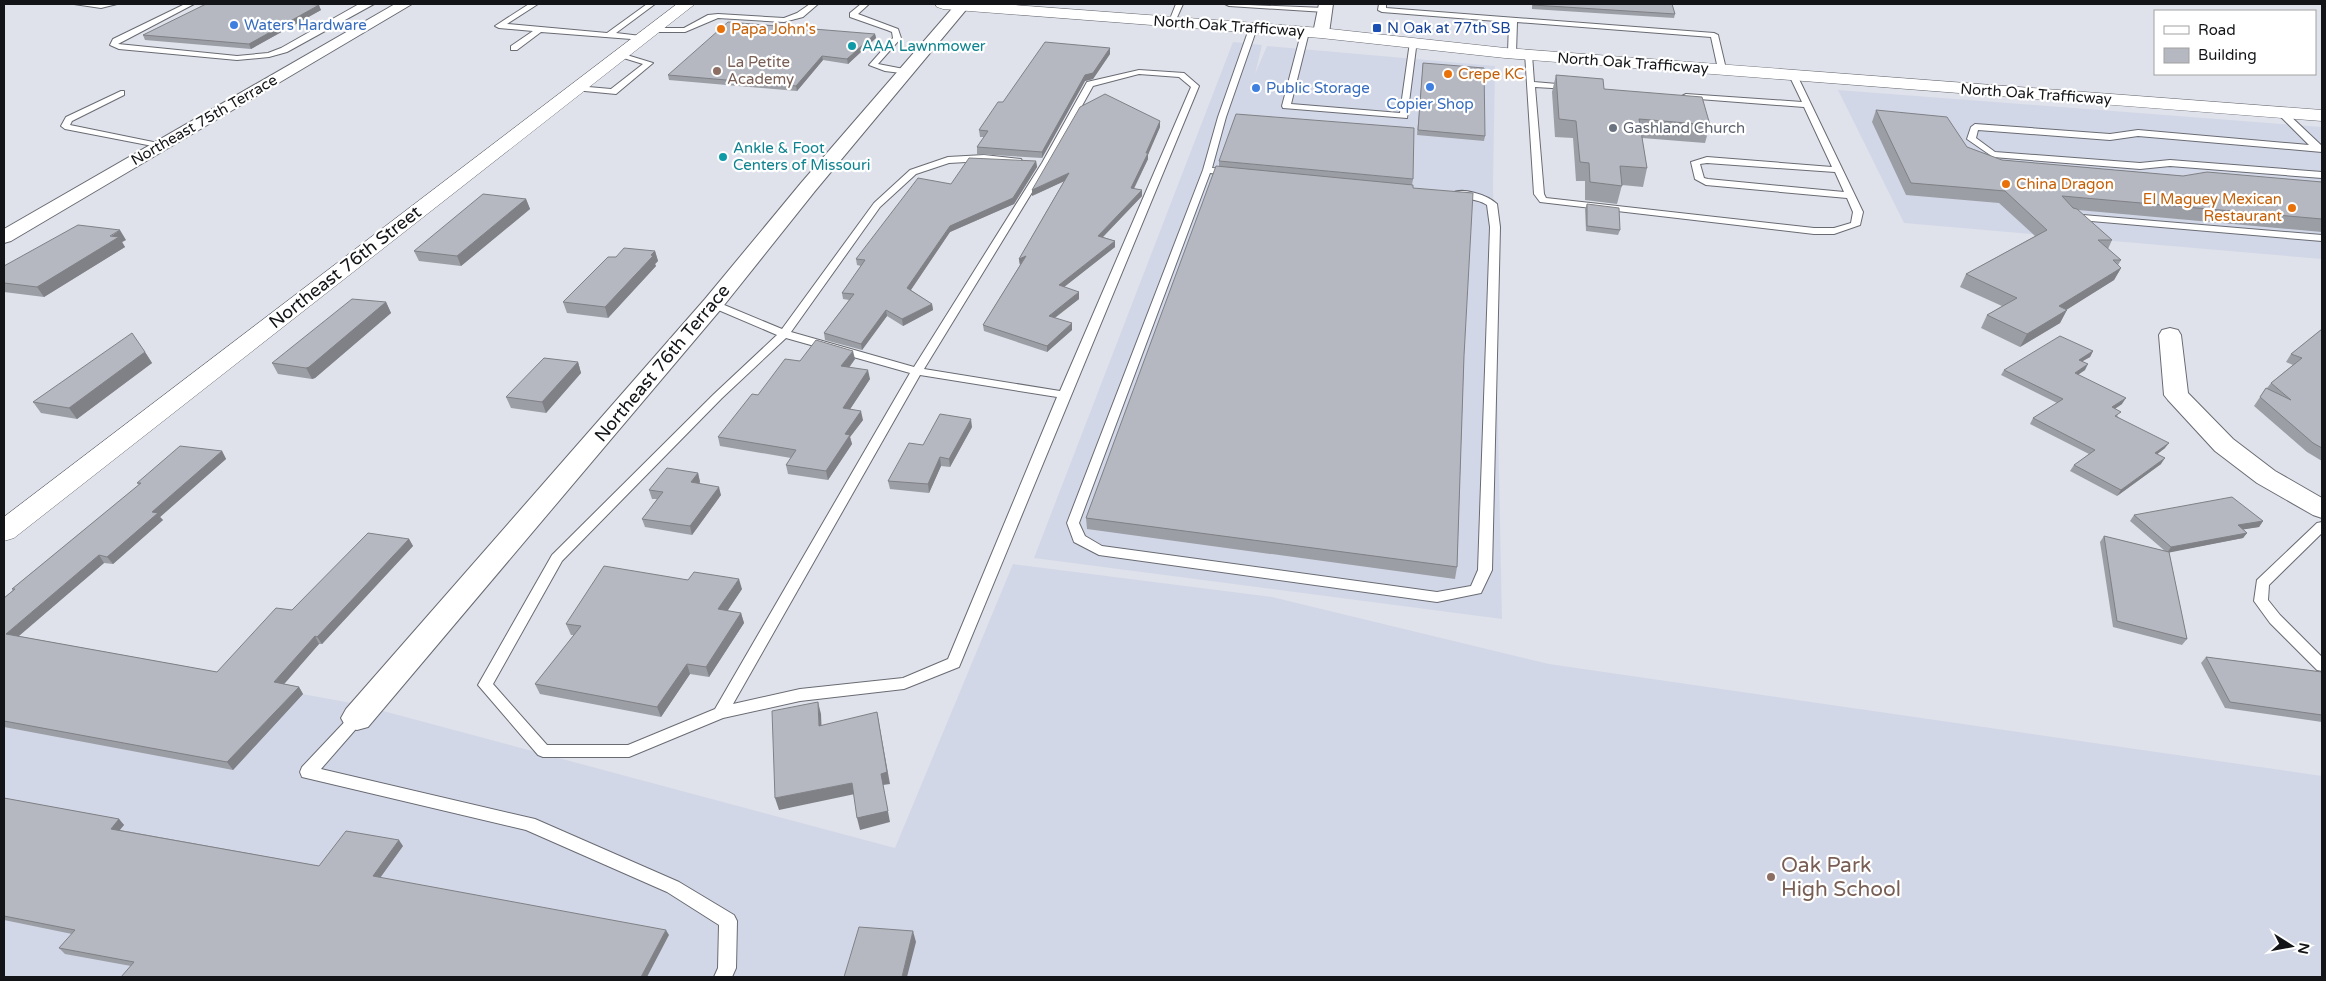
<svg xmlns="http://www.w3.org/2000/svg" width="2326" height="981" font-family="'Varela Round',sans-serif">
<rect width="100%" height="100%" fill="#dfe2eb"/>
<path fill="#d2d7e7" d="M1233 42 1262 45 1255 74 1267 46 1495 66 1493 187 1502 619 1034 558Z
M1838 90 2322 127V259L1904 223Z
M1013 564 1272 597 1549 664 2322 776V977H4V640L357 704 895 848Z"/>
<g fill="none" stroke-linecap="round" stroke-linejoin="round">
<g stroke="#696b73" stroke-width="2">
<path id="lane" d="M74 4H117L101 8Z
M185 4H194L118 44 237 56 268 53 281 48 359 4H374L287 52 269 57 237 60 119 49 110 45 113 39Z
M529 4H538L507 24 607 33 647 4H655L616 33 641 36 645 38 644 40 541 32 517 50H511V46L533 31 499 28 495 26Z
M810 4H818L803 17 784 22 718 18 685 32H651L647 30 651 28H684L708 15 718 14 784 18 797 13Z
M861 4H869L858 14 898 29 901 38 878 64 909 70V74L885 71 869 65 893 38 892 32 887 30 850 17V13Z
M1176 4H1183L1174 24H1168Z
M1225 4 1325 8 1329 10 1325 12 1229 6Z
M1379 4H1386V8L1714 33 1718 35 1726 69 1722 71 1718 69 1711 37 1517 22 1516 53 1512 55 1508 53 1509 22 1382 12 1378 10Z
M1250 26 1257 28 1226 117 1212 168 1229 169 1233 172 1229 175 1210 173 1079 523 1085 536 1102 546 1437 592 1471 586 1478 570 1490 227 1487 205C1476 197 1461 201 1451 194 1461 186 1488 195 1497 204L1500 227 1492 570 1481 593 1437 602 1099 555 1074 542 1067 523 1203 170 1218 117Z
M1302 30 1309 32 1291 104 1400 113 1410 42 1417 40 1407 118 1283 108 1282 106Z
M617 52 653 63 616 94 574 90 573 88 577 86 611 89 643 64 617 56Z
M1525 53 1532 55 1534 82 1569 85 1573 87 1569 89 1535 87 1544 194 1546 198 1814 228H1834L1851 223 1853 212 1847 198 1706 185 1695 179 1691 162 1707 157 1832 167 1804 107 1686 98 1682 96 1686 94 1802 102 1789 75 1793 73 1797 75 1863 212 1860 225 1834 234H1814L1540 202 1534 194ZM1707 163 1835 172 1844 192 1708 179 1704 178 1700 164Z
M1139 70 1184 73 1199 86 959 667 904 689 800 701 723 718 629 757H543L538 755 478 685 552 555 714 394 777 335 709 306V302H717L782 329 874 203 910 170 948 157 984 155 1021 159 1022 161 1018 164 984 161 949 163 916 174 880 207 791 332 914 367 1042 163 1087 82ZM1139 74 1179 77 1191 87 1060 391 924 369 1050 163 1093 86ZM786 338 910 373 715 709 628 745H547L493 684 562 561 722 398ZM920 375 1057 397 948 659 903 678 800 689 733 704Z
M121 91H124V95L72 121 70 125 163 144V148L65 129 61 126 66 117Z
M2279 111H2285L2322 146V152L2138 136 2110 140 1978 130 1976 138 1995 152 2140 163 2170 160 2322 172V178L2170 166 2140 169 1993 157 1967 139 1971 127 1975 124 2110 134 2138 130 2309 145 2279 115Z
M2071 214 2322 235V241L2068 219V215Z
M2322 522V533L2269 585 2268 600 2280 615 2322 657V671L2317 670 2270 623 2254 601 2257 580 2317 523Z
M357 712 362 714 365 718 362 722 321 769 535 819 679 882 734 915 737 921 736 968 732 977H714L718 968 719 925 667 892 526 830 302 777 300 772 302 767 352 714Z"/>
</g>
<g stroke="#696b73" stroke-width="2">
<path id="street" d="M395 4H412L11 241 4 243V229Z
M956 4 970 5 815 191 721 309 368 727 357 730 346 727 341 718 346 709 705 299 801 183Z
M1319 4H1333L1329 33 1327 36H1315L1313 33Z
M2170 328 2178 330 2181 335 2188 393 2233 439 2275 471 2322 498V518L2313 515 2257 483 2215 451 2168 400 2164 395 2159 335 2162 330Z"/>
</g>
<g stroke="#696b73" stroke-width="1">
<path id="secondary" d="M677 4H695L14 538 4 541V517Z
M935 4H1001L1321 28 1505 48 2322 110V121L1505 58 1321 38 943 9 937 7Z"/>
</g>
<use href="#lane" fill="#fff" fill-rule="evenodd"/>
<use href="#street" fill="#fff" fill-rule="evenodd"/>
<use href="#secondary" fill="#fff" fill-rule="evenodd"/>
</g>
<path fill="#9c9ea5" d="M1532 4H1672L1675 14 1674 18 1532 9Z
M314 5 321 10 251 49 145 40 143 35Z
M875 34 876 38 848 64 823 60 797 91 669 80 668 75Z
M1110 54 1093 79 1085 81 1042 158 977 154V147L984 137H980L979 130 1003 102Z
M1423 63 1485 136 1484 141 1417 135Z
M1556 75 1604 89 1710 125 1705 143 1642 138 1647 168 1643 187 1622 185 1617 204 1585 200V181H1576L1573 138 1555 137 1552 92Z
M1876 110 1967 147 2002 160 2183 176 2322 182V232L2078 210 2112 240 2108 249 2121 260 2118 265 2121 268 2114 280 2067 309 2060 323 2020 347 1981 328 1987 315 2002 306 1960 287 1966 274 2035 236 1999 203 1906 195 1872 122Z
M1160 127 1148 153V159L1134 189 1142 190V196L1103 237 1115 241V247L1064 287 1079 299 1055 318 1072 330 1047 352 984 331 983 325 1020 265 1019 259 1064 181 1032 196Z
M1036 161 1037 167 1014 204 950 232 911 290 932 304 933 310 903 326 887 316 862 350 825 340 824 333 849 300 843 299 842 293 861 266 857 265 856 259 951 184Z
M1219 161 1413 179 1412 185 1464 356 1457 567 1455 579 1087 529 1086 518 1219 166Z
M526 199 530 209 461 266 419 261 414 251Z
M1587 204 1620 230 1618 235 1586 231 1585 209Z
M126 240 122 242 125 247 44 297 4 292V266Z
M655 251 658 261 655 264 656 266 608 318 567 313 563 302 616 257Z
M386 302 391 313 315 378 312 379 278 374 272 363Z
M2322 329V461L2307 452 2254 406 2266 388H2267L2271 383 2293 365 2286 362 2291 354Z
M2093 351 2090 357 2082 361 2085 370 2078 375 2122 404 2115 409 2118 417 2165 448 2157 454 2161 464 2117 496 2070 471 2074 465 2089 454 2030 424 2033 418 2057 403 2001 375 2004 370Z
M145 352 152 363 77 419 41 413 33 402Z
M855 359 849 368 870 379 850 409 863 420 850 437 852 444 828 480 788 474 786 465 791 458 720 446 718 437 758 395 800 361Z
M578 362 581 373 546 413 511 408 506 397Z
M972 427 950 467 941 466 929 493 890 489 888 481 923 445Z
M222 451 226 459 160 517 163 520 113 564 104 563 18 636 217 672 292 610 409 539 413 546 322 644H319L283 684 299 687 303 694 233 770 4 727V598L13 590 12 589 139 485 137 483Z
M698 473 700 482 699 483 721 495 692 535 645 527 642 519 657 499H652L649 490Z
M2134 515 2263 521 2259 527 2243 529 2247 533 2243 538 2169 552 2187 639 2182 645 2113 627 2100 542 2104 536 2165 551 2130 521Z
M742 589 727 611 741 613 744 623 709 677 690 674 661 717 540 694 535 684 574 635H571L566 624Z
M2206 657 2322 672V722L2225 708 2201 663Z
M4 798 119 819 124 825 120 830 319 866 403 846 380 878 669 935 131 966 65 954 59 948 72 934 4 920Z"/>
<path fill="#7f8186" d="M319 5 321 10 251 49 249 44Z
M875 34 876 38 848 64 847 59Z
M1110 48V54L1093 79 1085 81 1042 158V152L1085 75Z
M822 56 823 60 797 91 796 86Z
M1160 121V127L1148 155V153V159L1131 194V188Z
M1036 161 1037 167 1014 204 950 232 908 294 907 288 950 226Z
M1069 173V179L1032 196V190Z
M1142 190V196L1098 242V236Z
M526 199 530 209 461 266 457 256Z
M120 230 126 240 122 242 125 247 44 297 37 287Z
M1115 241V247L1059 291V285Z
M655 251 658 261 655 264 656 266 608 318 605 307Z
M1026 256 1020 265 1019 259Z
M2121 268 2114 280 2052 319 2059 306Z
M1079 292V299L1049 322V316Z
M386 302 391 313 315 378 312 379 306 368Z
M932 304 933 310 903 326 902 319Z
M886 310 887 316 862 350 861 344Z
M2067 310 2060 323 2020 347 2027 334Z
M1072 323V330L1047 352V346Z
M853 351 855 359 843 375 841 366Z
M2093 351 2090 357 2076 365 2079 360Z
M145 352 152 363 77 419 69 408Z
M578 362 581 373 546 413 542 402Z
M2088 364 2085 370 2071 379 2075 373Z
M868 370 870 379 845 417 843 408Z
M2126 398 2122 404 2108 413 2112 407Z
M861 411 863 420 850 437 852 444 828 480 826 471 845 434Z
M971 419 972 427 950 467 949 459Z
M2169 443 2165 448 2151 459 2155 453Z
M222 451 226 459 160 517 163 520 113 564 107 557 152 512Z
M940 457 941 466 929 493 928 484Z
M2165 458 2161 464 2117 496 2121 490Z
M698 473 700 482 693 491 691 482Z
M719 487 721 495 692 535 690 526Z
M2263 521 2259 527 2234 531 2238 525Z
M2247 533 2243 538 2167 553 2171 547Z
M409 539 413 546 322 644 317 637Z
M99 555 104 563 12 642 6 634Z
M739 579 742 589 722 619 718 609Z
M741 613 744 623 709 677 706 667Z
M315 636 319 644 279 690 274 682Z
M687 664 690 674 661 717 657 707Z
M299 687 303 694 233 770 227 762Z
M818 702 821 714 822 737 819 726Z
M877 712 890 784 883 785 890 822 860 830 857 818 881 774Z
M852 783 855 794 779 810 775 798Z
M119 819 124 825 116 834 111 829Z
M399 840 403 846 377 882 373 876Z
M666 930 669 935 647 977H641Z
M913 931 916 942 907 977H902Z"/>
<path fill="#b5b8c0" stroke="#7f8186" d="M206 4H306H305L319 5 249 44 143 35Z
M1533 4H1672L1675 14 1533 5Z
M728 22 875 34 847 59 822 56 796 86 668 75Z
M1045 42 1110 48 1093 73 1085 75 1042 152 977 147 988 131 979 130 998 102H1003Z
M1423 63 1484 68 1485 136 1418 130Z
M1556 75 1603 79 1604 89 1702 97 1710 125 1639 119 1647 168 1620 166 1622 186 1590 182 1589 163 1580 162 1576 121 1559 119Z
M1105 94 1160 121 1146 153H1148L1131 188 1142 190 1098 236 1115 241 1059 285 1079 292 1049 316 1072 323 1047 346 983 325 1026 256 1019 259 1069 173 1032 190 1080 107Z
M1876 110 1947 117 1967 147 2002 160 2183 176 2207 172 2322 182V219L2062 196 2073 208 2077 209 2112 240H2098L2121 260H2113L2121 268 2059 306 2067 310 2027 334 1987 315 2017 298 1966 274 2047 230 2005 191 1911 183Z
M1236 114 1414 128 1413 179 1219 161Z
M969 158 1036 161 1013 198 950 226 907 288 932 304 902 319 886 310 861 344 824 333 854 294 842 293 865 260 856 259 918 178 951 184Z
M1216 166 1413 185V188L1473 193 1464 356 1457 567 1086 518Z
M483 194 526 199 457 256 414 251Z
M1587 204 1619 208 1620 230 1587 226Z
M78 225 120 230 110 236 119 237 37 287 4 283V266Z
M624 248 655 251 651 255 653 256 605 307 563 302 608 257H616Z
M352 299 386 302 309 367 306 368 272 363Z
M2322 329V448L2313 443 2260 397 2266 388 2291 400 2271 383 2302 358 2291 354Z
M132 333 145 352 69 408 33 402Z
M2060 336 2093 351 2079 360 2088 364 2075 373 2126 398 2112 407 2121 412 2115 416 2169 443 2155 453 2165 458 2121 490 2074 465 2095 450 2033 418 2063 399 2004 370Z
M816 340 853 351 841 366 868 370 843 408 861 411 845 434 850 435 826 471 786 465 796 450 718 437 752 394 758 395 785 359 800 361Z
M544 358 578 362 542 402 506 397Z
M940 414 971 419 949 459 940 457 928 484 888 481 909 443 923 445Z
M180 446 222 451 152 512 158 513 107 557 99 555 6 634 217 672 276 608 292 610 368 533 409 539 317 637 315 636 274 682 299 687 227 762 4 721V598L15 589H12L141 483H137Z
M667 468 698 473 691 482 719 487 690 526 642 519 663 492 649 490Z
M2232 497 2263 521 2238 525 2247 533 2171 547 2134 515Z
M2104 536 2169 552 2187 639 2117 621Z
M604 566 688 580 694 572 739 579 718 609 741 613 706 667 687 664 657 707 535 684 581 626 566 624Z
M2206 657 2322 672V715L2230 702Z
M818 702 819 726 877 712 887 772 881 774 888 811 857 818 852 783 775 798 772 711Z
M4 798 119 819 111 829 319 866 346 831 399 840 373 876 666 930 641 977H121L134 962 59 948 75 930 4 916Z
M859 927 913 931 902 977H844Z"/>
<g fill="#3f7fe0" stroke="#fff" stroke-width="2">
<circle cx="234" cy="25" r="5"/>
<circle cx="1430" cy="87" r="5"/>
<circle cx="1256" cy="88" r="5"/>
</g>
<rect fill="#1a4fb4" stroke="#fff" stroke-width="2" x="1372" y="23" width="10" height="10" rx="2.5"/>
<g fill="#e8710a" stroke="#fff" stroke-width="2">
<circle cx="721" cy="29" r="5"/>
<circle cx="1448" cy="74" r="5"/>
<circle cx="2006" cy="184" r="5"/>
<circle cx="2292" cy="208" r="5"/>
</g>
<g fill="#0f9aa8" stroke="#fff" stroke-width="2">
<circle cx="852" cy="46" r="5"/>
<circle cx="723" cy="157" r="5"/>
</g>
<g fill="#8d6e63" stroke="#fff" stroke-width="2">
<circle cx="717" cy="71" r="5"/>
<circle cx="1771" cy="877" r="5"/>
</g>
<circle fill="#6b7280" stroke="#fff" stroke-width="2" cx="1613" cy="128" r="5"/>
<g text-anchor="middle" stroke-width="4.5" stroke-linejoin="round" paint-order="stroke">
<g font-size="15" fill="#366cbe" stroke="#fff" text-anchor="start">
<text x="244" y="30">Waters Hardware</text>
<text x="1266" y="93">Public Storage</text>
<text x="1430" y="109" text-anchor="middle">Copier Shop</text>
</g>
<g font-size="15" fill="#131417" stroke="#fff">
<text transform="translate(1229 26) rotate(4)" y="5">North Oak Trafficway</text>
<text transform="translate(1633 63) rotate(4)" y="5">North Oak Trafficway</text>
<text transform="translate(2036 94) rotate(4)" y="5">North Oak Trafficway</text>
<text transform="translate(204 120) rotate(-30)" y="5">Northeast 75th Terrace</text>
</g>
<g font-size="15" fill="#164399" stroke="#fff" text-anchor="start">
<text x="1387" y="33">N Oak at 77th SB</text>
</g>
<g font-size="15" fill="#c56008" stroke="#fff" text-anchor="start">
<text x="731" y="34">Papa John's</text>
<text x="1458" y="79">Crepe KC</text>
<text x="2016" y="189">China Dragon</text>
<text x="2282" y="204" text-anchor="end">El Maguey Mexican<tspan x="2282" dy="17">Restaurant</tspan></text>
</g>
<g font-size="15" fill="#0d838f" stroke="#fff" text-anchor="start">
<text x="862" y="51">AAA Lawnmower</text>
<text x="733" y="153">Ankle &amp; Foot<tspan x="733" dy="17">Centers of Missouri</tspan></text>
</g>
<g font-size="15" fill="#785e54" stroke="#fff" text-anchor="start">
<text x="727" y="67">La Petite<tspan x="727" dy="17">Academy</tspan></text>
</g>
<g font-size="15" fill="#5b616d" stroke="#fff" text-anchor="start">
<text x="1623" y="133">Gashland Church</text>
</g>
<g font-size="18" fill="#131417" stroke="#fff">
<text transform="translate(345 267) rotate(-38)" y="6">Northeast 76th Street</text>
<text transform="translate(662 363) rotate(-50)" y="6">Northeast 76th Terrace</text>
</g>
<g font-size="21" fill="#785e54" stroke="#fff" text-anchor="start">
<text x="1781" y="872">Oak Park<tspan x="1781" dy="24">High School</tspan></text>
</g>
</g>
<rect width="2326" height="981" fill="none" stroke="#131417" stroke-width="10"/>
<rect x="2154" y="10" width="162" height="65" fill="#ffffff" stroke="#a1a1a2"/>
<rect x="2164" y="26" width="25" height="8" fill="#ffffff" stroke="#a1a1a2"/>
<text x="2198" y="35" font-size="15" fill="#131417">Road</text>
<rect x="2164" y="48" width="25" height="15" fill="#b5b8c0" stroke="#a1a1a2"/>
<text x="2198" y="60" font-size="15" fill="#131417">Building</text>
<g transform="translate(2291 946) rotate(101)" stroke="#ffffff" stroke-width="4" paint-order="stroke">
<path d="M0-4L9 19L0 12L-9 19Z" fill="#131417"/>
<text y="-8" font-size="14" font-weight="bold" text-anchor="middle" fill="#131417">N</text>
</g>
</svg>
